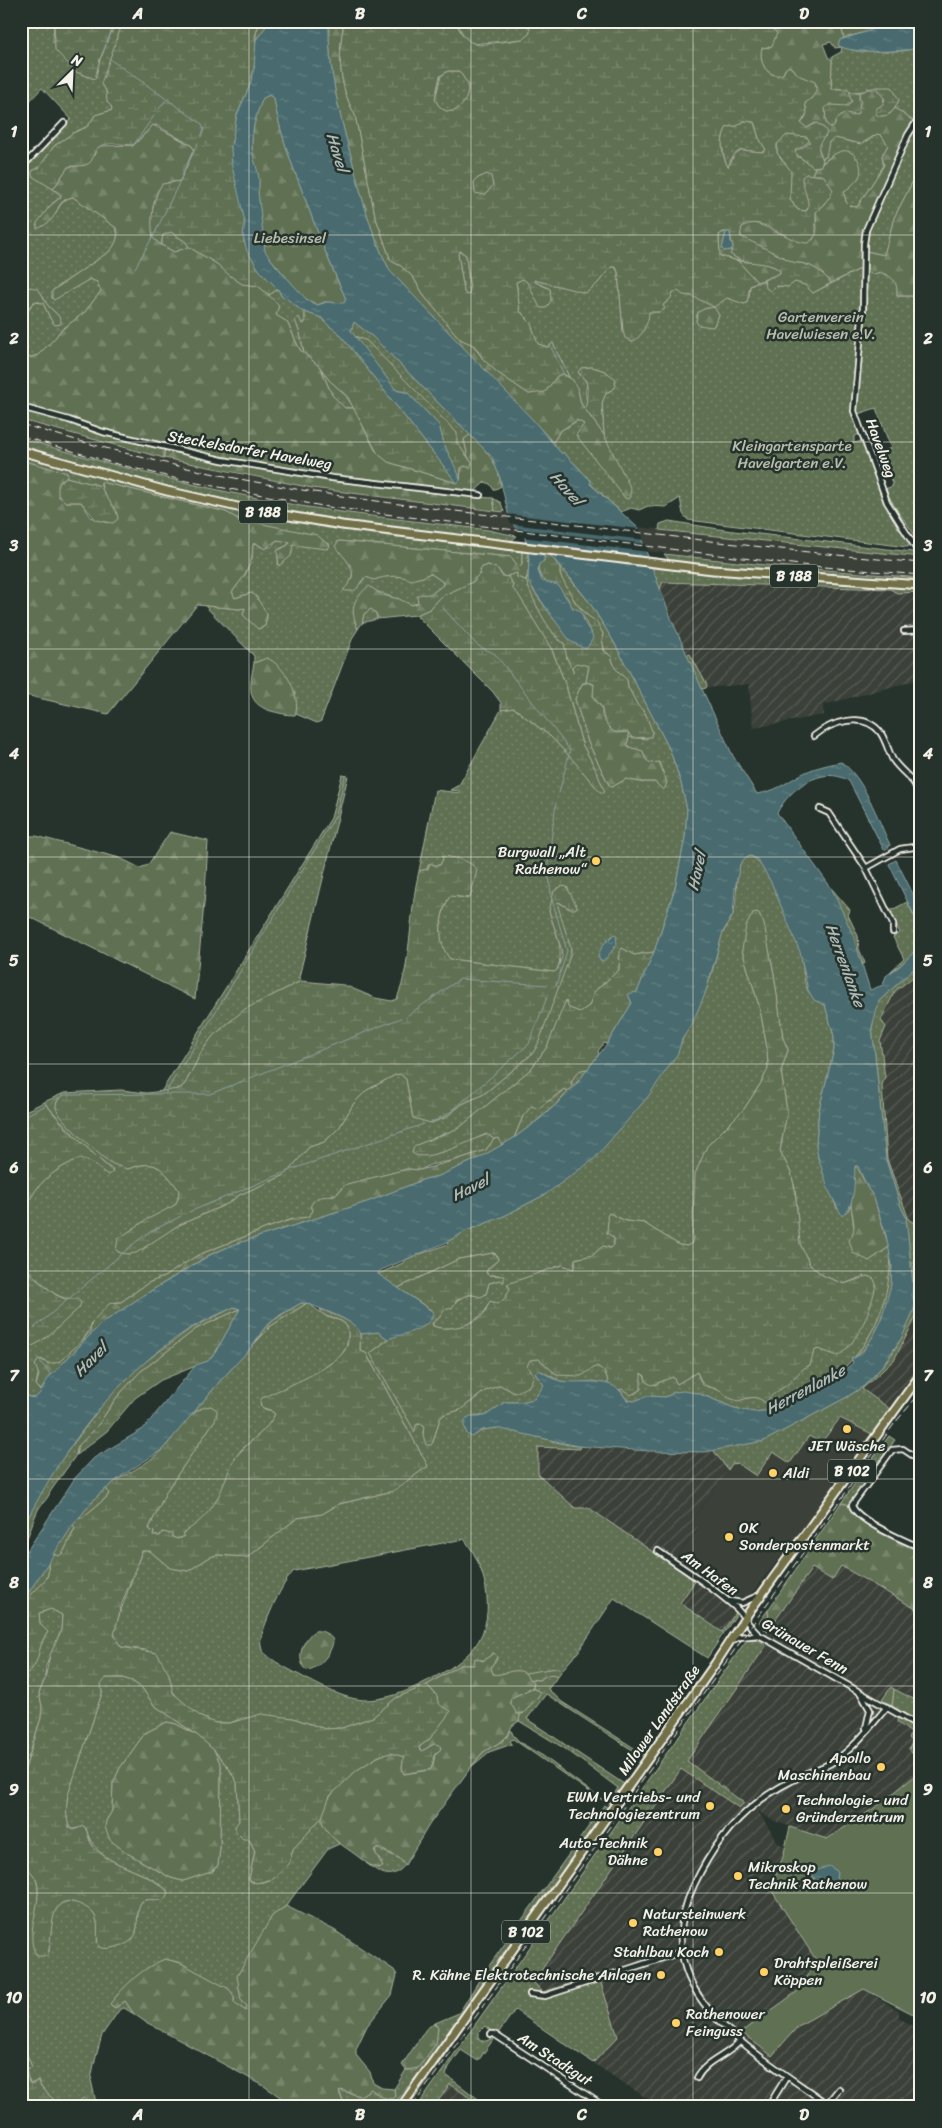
<svg xmlns="http://www.w3.org/2000/svg" width="942" height="2128" font-family="Sriracha,sans-serif">
<defs>
<pattern id="industrial-furrows" width="10" height="10" patternUnits="userSpaceOnUse" patternTransform="scale(1.25)"><rect width="10" height="10" fill="#3a4039"/><path d="M-1 1l2-2M0 10L10 0M9 11l2-2" fill="none" stroke="#575c56"/></pattern>
<pattern id="grass-dots" width="8" height="8" patternUnits="userSpaceOnUse" patternTransform="scale(1.25)"><rect width="8" height="8" fill="#607052"/><path d="M2 2h.1M6 6h.1" fill="none" stroke="#77856b" stroke-width="1.8" stroke-linecap="round"/></pattern>
<pattern id="forest-firs" width="22" height="20" patternUnits="userSpaceOnUse" patternTransform="scale(1.25)"><rect width="22" height="20" fill="#607052"/><path d="M5 1l3.5 6h-7zM16 11l3.5 6h-7z" fill="#77856b"/></pattern>
<pattern id="wetland-marsh" width="20" height="14" patternUnits="userSpaceOnUse" patternTransform="scale(1.25)"><rect width="20" height="14" fill="#607052"/><path d="M1 5h8M5 5V1M11 12h8M15 12V8" fill="none" stroke="#77856b"/></pattern>
<pattern id="water-ripples" width="26" height="14" patternUnits="userSpaceOnUse" patternTransform="scale(1.25)"><rect width="26" height="14" fill="#486b6e"/><path d="M2 4q2-2 4 0t4 0M15 11q2-2 4 0t4 0" fill="none" stroke="#638183"/></pattern>
</defs>
<rect width="100%" height="100%" fill="#26332d"/>
<filter id="ink" filterUnits="userSpaceOnUse"><feTurbulence type="fractalNoise" baseFrequency=".02" numOctaves="2"/><feDisplacementMap in="SourceGraphic" scale="10" xChannelSelector="R" yChannelSelector="G"/><feConvolveMatrix kernelMatrix="1 2 1 2 8 2 1 2 1" color-interpolation-filters="sRGB"/></filter>
<g filter="url(#ink)">
<path fill="#3a4039" d="M21 420 132 450 222 471 312 488 508 513 521 534 301 506 172 480 80 456 21 438Z
M637 527 921 557V578L765 565 646 551Z
M840 1418 872 1434 820 1507 753 1592 747 1597H727L675 1560 698 1528 691 1522 732 1464 737 1463 756 1476 773 1452 809 1436 821 1443Z"/>
<path fill="url(#industrial-furrows)" d="M663 582 890 589 897 593 921 592V679L823 705 824 715 753 728 749 684 706 688 707 685 690 654 686 655 660 589Z
M921 971V1226L909 1220 887 1159 882 1085 885 1077 880 1041 885 1027 881 1021 895 991Z
M919 1229H921V1368L890 1409 862 1389 894 1360 920 1308 915 1306 912 1294 915 1277 913 1264 916 1259 914 1242Z
M581 1446 649 1451 713 1450 728 1470 691 1522 698 1527 675 1560H663L589 1508H575L538 1474V1447L580 1449Z
M841 1566 921 1612V1703L891 1687 882 1700 919 1722 911 1733 916 1760 921 1764V1771L880 1804 827 1839 774 1821 758 1811 778 1843 786 1847 770 1888 816 1960 798 1991 742 2032 798 2026 864 1989 899 2011V2018L921 2031V2107H660L593 2063 618 2037 543 1992 533 1982 681 1768 739 1808 743 1803 687 1761 765 1647 761 1641 812 1568Z
M695 1581 736 1612 722 1632 680 1603Z
M450 2084 477 2103 476 2107H434Z"/>
<path fill="url(#grass-dots)" stroke="#aab09d" fill-rule="evenodd" d="M21 21H54L53 41 76 72 95 79 100 59 116 21H123C118 38 106 76 106 92 107 100 111 103 112 110L95 115 88 126 73 133 54 146 39 168 32 171 61 196 50 206 36 226C41 223 47 221 51 218 59 212 59 199 73 197L115 227C121 235 115 245 110 251L53 290 52 298 54 299 90 279 97 282 101 291 85 312 60 331 56 337 38 355 21 360V324L33 302 43 303 51 320 59 316 46 304 40 292 27 288 21 296V172L71 119 42 88 21 110Z
M260 21H270L256 40V32Z
M456 21H529L530 33 523 39 473 44 464 37Z
M842 47 856 51H901L921 48V112L913 121 895 108 899 100 878 87 867 89 865 91 850 92 847 89H831L832 57 841 52Z
M448 71H459L468 84C470 109 445 123 435 99L441 76Z
M921 119V174L915 177 894 218 884 255 866 251 869 231 875 212 912 131Z
M744 121 754 122 759 138 766 150 762 152 741 150 731 159 728 168C723 156 719 139 727 127L737 126Z
M877 134 881 135 888 145 882 156 884 165 881 170 857 207 850 206 846 202 844 193 859 177 858 161 844 151 833 155 822 163V158H824L829 142 835 138 853 142 867 141Z
M787 135H802L811 140 800 148 797 156 815 167 812 175 806 174 809 206 806 211 798 210C788 200 787 187 791 174L777 153V144Z
M487 174 492 176 493 185 485 196 475 193 474 182 478 178Z
M171 232 186 242 189 247 174 252 161 245 163 235Z
M723 232H726L722 249 724 251 731 250 733 256 743 262 720 256 719 235Z
M460 251 466 255 470 290 469 294 466 295 464 292 458 254Z
M611 267H615L618 272 623 331 649 312H659L664 309 663 305 667 302 673 293 678 291C692 301 712 295 728 298 733 299 739 302 744 304L749 297 750 286 764 280V284C775 287 785 288 795 282L805 285 813 293 862 268 866 269 871 274C890 273 898 275 897 296H912L921 299V544L895 507 885 489 893 486 888 472 891 471 884 451 891 448 876 408 858 414 857 409 851 410 859 434 854 437V443L862 441 883 501 900 531H902L910 542 908 547 688 520 683 514 680 498 666 507 648 506 639 510 631 508 621 512 590 483 580 469 564 453 561 454 553 442 560 431 579 420 584 425 605 469 625 498H629L631 497 604 435 602 403 606 393 612 390 605 371 592 367 581 368 579 374C592 387 584 383 586 397 587 402 588 403 585 409L581 404 578 390 569 377 553 344 548 347 538 344 527 318 520 311 516 282 523 279 551 301 550 289 535 282 534 280 569 288 597 284ZM704 309H709L719 315 714 326 696 321 697 314Z
M278 289 281 296 286 298 305 312V324H302L296 320 300 333 304 353 300 350 287 322 276 315 269 295Z
M354 322 373 337 470 435 464 440 468 457 367 341 354 336 351 331Z
M320 367C331 383 344 391 354 408H345L332 395Z
M21 410 65 421 94 433 164 449V458L21 420Z
M21 438C113 466 206 490 301 506 363 516 426 522 488 530L517 536 511 541C441 533 370 526 300 514 206 498 113 474 21 445Z
M21 455 165 494 352 529 522 552V564L518 568 511 557 339 541 337 542 353 571 350 584 344 589 360 584 366 577 377 579 381 576 423 577 430 573 443 582V585C434 592 423 601 412 605L376 591 354 620 358 629 353 637 321 721 317 723 296 714 295 692 261 660 254 663V656L204 605 239 609 245 608 244 611 258 629 265 626 267 614 251 593 235 598 232 592 245 575 252 558 253 543H256L261 547H271L277 540 290 542 288 545 279 549 278 565 292 545 329 547 330 544 238 519 226 512 101 482V486L66 477 68 474 21 460Z
M493 498 501 503 504 512 495 511Z
M669 521 725 530 921 553V557L659 530 660 524Z
M664 554 765 565 921 578V580L766 570 670 561Z
M560 567 590 603 614 642 670 750 681 783 687 809 685 838 675 888 654 952 634 955 622 948 620 952 619 970 594 992 589 1006 580 1012 569 1008 566 1004 547 1047 531 1069 459 1128 415 1146 474 1139 489 1134 494 1139 486 1150 456 1160 430 1165 420 1170 407 1169 341 1188 338 1193 328 1196 311 1208 313 1211 307 1217 293 1219 267 1228 198 1255 164 1277 148 1283 121 1302H116L92 1322C89 1336 65 1364 50 1364L41 1359 36 1385 42 1392 35 1398 29 1397 21 1388V1349L36 1344 79 1308 74 1299C61 1299 54 1294 44 1285 34 1277 25 1268 22 1255 16 1236 25 1203 37 1188 47 1175 62 1167 77 1159L90 1161 109 1175 113 1170C86 1151 66 1126 44 1102L64 1093 56 1103 89 1143 109 1161 128 1169C157 1158 162 1168 179 1190L178 1199 175 1205 118 1252 129 1254 144 1249 152 1241 177 1226 229 1203 239 1195 285 1175 309 1147 324 1142 339 1128 354 1103 367 1090 395 1075 400 1074 406 1079 413 1118H445L462 1104 484 1094 533 1053 571 949 556 906 558 902 570 909 567 887 549 911C556 933 565 948 557 971L554 972 450 959C435 942 440 914 450 895L468 899 442 856 443 859 440 865H428V869L419 871 435 790 460 793V791L450 790 459 785 501 710 514 708 551 737 572 759 595 768 582 744 566 686 552 650 518 595 512 588 513 585 508 577 512 573H518L517 577 526 580 540 611 557 639 564 643 572 667 576 662 589 666 586 682 582 684 575 699 588 742 609 785 612 787 626 779 640 782H655L661 788C655 775 649 764 643 752L629 747 627 744 629 737 647 739 640 708 638 707 628 687 627 680 615 668 611 656 605 651 602 640 603 634C592 617 557 589 560 567Z
M652 568 796 580 921 588V592L897 593 890 589 663 582 660 589Z
M371 609 376 613 377 619 362 623 364 614Z
M690 654 707 685 706 688 702 689 686 655Z
M342 775 348 776 299 977 301 981C264 1000 229 1014 204 1048 195 1059 192 1081 180 1088 175 1091 167 1091 161 1092L331 818Z
M751 856C767 862 796 935 801 953 803 965 803 981 808 991 813 998 819 1002 825 1005L834 1036V1050L819 1110 816 1144 818 1157 837 1209 848 1211 851 1204 854 1229 853 1235 869 1261 889 1247C896 1286 878 1328 854 1358L851 1357 852 1360 845 1367 782 1409 754 1412 734 1408 698 1393 675 1392 666 1397 648 1396 634 1401 627 1400 620 1390 622 1388 635 1394 641 1389 640 1374 641 1373 645 1377 646 1382 656 1385 664 1379 673 1377 677 1384 697 1372 701 1383 741 1400C751 1396 758 1397 768 1401 771 1391 781 1390 789 1383 797 1376 799 1369 810 1365L814 1351 818 1349 827 1352 864 1276 844 1284 824 1276 810 1265 800 1244 795 1189 791 1173 780 1151 787 1112 781 1071 788 1050 783 1039 774 974 769 950H742L760 1009 767 1048 768 1069 761 1083 744 1109 707 1146 692 1243 687 1246 679 1245 644 1223 626 1221 609 1213 607 1233 614 1238V1245L611 1248 603 1246 593 1255 575 1259 574 1269 562 1265 507 1285 510 1288C508 1295 504 1300 499 1304L494 1302 487 1305V1308C478 1324 450 1333 433 1326V1321L439 1318 444 1310C453 1307 455 1300 463 1297 471 1293 477 1297 486 1294L489 1283 500 1280 499 1275H488L486 1271 498 1260 496 1254 493 1253 459 1259 398 1288 378 1274 405 1262 404 1260 448 1244 447 1242 466 1231 504 1216 546 1194 677 1053C684 1033 695 1016 703 997 712 977 716 955 722 935 725 928 731 922 733 914 739 896 733 876 743 858Z
M832 889 850 910 848 915 858 936 859 949 865 963 863 965Z
M907 902 921 929V945L901 965 890 972 904 959 893 937 900 933 890 911Z
M916 967 921 969V971L895 991 881 1020 886 1027 880 1041 885 1077 882 1085 887 1159 909 1220 921 1226 914 1242 916 1259 913 1264 915 1277 913 1284 906 1217 901 1207 886 1160 872 1027 879 1001Z
M582 1069H588C566 1097 542 1118 514 1138L523 1116 530 1107 552 1100 564 1089 572 1085 571 1082 578 1071Z
M307 1303C314 1307 317 1310 323 1314 327 1318 336 1319 341 1321 354 1328 347 1347 341 1356L263 1409 273 1411 275 1414C266 1432 254 1437 241 1450 229 1464 226 1483 218 1499 210 1514 197 1525 183 1534L184 1536 177 1539 162 1532 160 1536H153L154 1532 150 1531 149 1528 167 1490 215 1420 202 1408 193 1413 220 1381 271 1326Z
M915 1306 920 1309 894 1360 862 1389 890 1409 872 1434 840 1418 821 1443 809 1436 790 1463 773 1452 756 1476 737 1463 732 1464 728 1470 713 1450 764 1441 847 1397 864 1386 879 1370 891 1355 901 1339Z
M234 1307 240 1309 196 1329 140 1372 117 1397 96 1428 78 1446 76 1455 50 1492C48 1500 40 1504 37 1512 31 1525 29 1537 21 1550V1532L40 1492 59 1463 105 1401 138 1367 190 1329Z
M373 1332H378L388 1339 371 1353 414 1429 416 1425 423 1424 425 1429 423 1432 433 1442 440 1418 445 1414 460 1410 485 1391 500 1385 511 1390 530 1360 539 1359 557 1375 597 1366C605 1371 608 1376 608 1385L593 1381 573 1383 560 1381 541 1371 544 1385 534 1399 521 1402H505L485 1416 475 1415 465 1422 467 1434 475 1435C499 1415 552 1447 581 1446L580 1449 538 1447V1474L575 1508H589L695 1581 680 1603 722 1632 736 1612V1615L707 1658 614 1598 578 1652 562 1670C553 1668 544 1672 535 1673 522 1674 509 1674 495 1675L491 1671 492 1664 497 1660 492 1653 487 1660H480L474 1665H460L427 1685 396 1698 373 1717 342 1728 325 1729 293 1718H242L230 1723H215L201 1717 180 1701 170 1687 168 1674 147 1650 121 1647 116 1641 114 1630 142 1551H150L170 1568 188 1571 210 1557 217 1555 248 1557 297 1518 322 1514 339 1504 393 1491 428 1466 366 1353 360 1351 361 1334ZM464 1539C488 1568 499 1623 470 1652 458 1665 441 1674 425 1682 407 1692 385 1700 364 1700 343 1699 321 1686 303 1677 289 1669 272 1662 262 1650 261 1646 260 1642 261 1638 265 1622 282 1582 294 1571Z
M889 1436 895 1440 852 1500 850 1505 841 1503Z
M106 1488 109 1493 107 1497 82 1518 79 1517 97 1496Z
M73 1525 75 1528 63 1553 60 1556 52 1554Z
M48 1561C48 1565 49 1570 48 1574 47 1580 29 1599 23 1602Z
M51 1609 62 1615 61 1631 46 1666 45 1679 39 1693 42 1706 41 1718 21 1782V1677C40 1668 36 1647 48 1632L40 1624 39 1613Z
M768 1610 770 1628 767 1632 759 1622Z
M748 1638 761 1641 766 1646 687 1761 744 1803 739 1808 681 1769 533 1982 543 1992 598 1974 618 2037 593 2063 515 2010 499 2032H493L485 2026 479 2032V2039C485 2044 489 2039 495 2037L478 2061 461 2050 449 2067 446 2075 489 2107H476L477 2103 450 2084 434 2107H417Z
M551 1673 558 1676 548 1689 562 1702 645 1755 643 1757 546 1694 527 1719 624 1784 610 1803 594 1795 513 1739 510 1741 512 1744 489 1752 471 1767 483 1752 502 1741 511 1730 513 1735 521 1743 543 1756 605 1802H609L618 1788 567 1750 519 1721 520 1715 524 1713 537 1690 532 1688 534 1685 529 1679 539 1680 545 1675Z
M106 1678H123L132 1681 142 1688 154 1705 197 1735 176 1724 167 1722 145 1733 120 1768 113 1784 112 1811 106 1821 127 1853 171 1878 183 1881 213 1871 218 1865 220 1848 221 1765 214 1750 228 1767 237 1782 239 1821 255 1851 249 1879 251 1882H264L273 1879 289 1864 293 1849 322 1817 323 1824 339 1844 328 1849 286 1906 272 1916 241 2000 247 2006 246 2011 234 2003V1996L181 1963 165 1959 118 1994 111 2004 113 2007 118 2006 125 2001 134 2014 124 2008 120 2009 102 2035 94 2064 91 2080 97 2107 77 2103 76 2107H60C53 2096 42 2093 38 2080L31 2084 25 2074 26 2069 31 2066 21 2040V1860C24 1865 31 1869 34 1875 43 1892 35 1916 32 1934L49 1952C50 1938 49 1921 56 1909 64 1895 88 1903 95 1916 99 1924 98 1935 97 1943L131 1941 136 1933 139 1905 142 1901 152 1898 160 1900 168 1891C143 1865 95 1869 86 1828L71 1829C64 1820 66 1805 68 1794L102 1693 101 1684Z
M894 1689 921 1703V1723L892 1706Z
M898 1717 921 1729V1764L909 1749 912 1742 908 1738 911 1733 897 1722Z
M604 1805 608 1808 419 2073 392 2107H345L339 2090 360 2096 371 2089 375 2093 395 2096 394 2089 406 2070H416L437 2025 433 2024 459 2013 481 1977Z
M375 1848 399 1858 405 1865C391 1881 381 1874 366 1863L379 1868 382 1862 376 1854Z
M447 2047 449 2049 409 2107H406Z"/>
<path fill="url(#forest-firs)" stroke="#aab09d" d="M329 21H344C338 55 338 84 355 115L375 215 391 261 401 266 413 277 425 297 460 339 472 344 483 359 498 373 526 392 529 394 547 390 555 378 561 373 573 380 578 390 581 404 604 435 631 489 629 499 625 498 576 435 584 424 577 420 560 431 553 442 390 271C370 232 363 201 352 160 339 113 328 70 329 21Z
M762 21 840 22 844 38 840 40 839 46 842 47 835 48 831 42 823 44 828 57 832 60 831 89H848L850 92 852 101 845 107 831 105 826 107 825 120 830 128 835 125V121L845 113 853 116 861 102 859 96 860 92 865 91 867 89H878L884 97 882 116 890 114 895 108 913 121 887 175 864 227 862 268 831 283C823 272 809 262 795 263L742 238 740 231C748 213 770 231 782 234 792 236 803 238 813 240L817 230 816 212 825 203 821 175H812L815 167C825 165 831 153 842 151 855 148 866 168 858 179 854 184 848 188 844 193L846 202 850 206 857 207 881 170 884 165 882 156 888 145 881 135 877 134 861 144 835 138 829 142 826 157 822 158 818 149 819 141 826 136 824 128 815 123 807 128 801 124 806 116 805 103 812 98 817 85 797 75 794 69H785L783 74 779 76C765 73 760 64 761 50L763 47 769 48 777 33Z
M269 95 274 98C279 131 291 162 303 193 316 229 330 265 346 299L344 303 324 302 318 305 304 298 264 251 258 192C262 176 253 164 252 149 251 131 256 114 263 98Z
M153 125 191 145 194 149 180 181 167 183 153 207V238L161 245 174 252 189 247 217 264 239 282 260 287 279 305 276 315 287 322 300 350 320 367 332 395 345 408H354L375 450 388 462 457 483 460 480 461 468 472 463 468 457 464 439 470 435C486 450 499 464 501 486L494 490 490 484 485 482 474 492 473 497 493 498 495 511 312 488 164 458 165 445 96 428 28 408 21 404V360L38 355 56 337 60 331 85 312 101 291 97 282 90 279 54 300 52 298V291L110 251C115 245 121 235 115 227L73 197C58 199 59 211 51 220 48 223 42 227 37 229V223L50 206 61 197V194L53 189 68 167 85 165 94 156 96 150 100 146 134 145Z
M921 174V299L912 296H897C898 281 893 277 880 272L874 274 869 273 866 269V251L884 255 894 218 915 177Z
M738 261C750 263 774 261 781 273L757 282Z
M30 287C41 288 42 296 47 304 52 312 62 315 61 324L55 325 51 320 43 303 35 301 30 306 21 324V296Z
M714 307 719 315 713 327 698 325 696 321 698 312 704 309Z
M21 460 68 473 66 477 61 481 67 502H81L91 517 108 523 115 509 103 494 101 482 226 512 238 519 317 535 330 546 327 549 293 545 291 556 279 566 277 551 288 545 290 542 277 540 265 549 256 543 253 544 252 558 245 575 232 592 235 598 251 593 255 595 267 614 265 626 258 629 243 615 245 608 239 609 197 605 108 714 21 694Z
M339 541 511 557 519 567 522 564V552L528 553 529 568 526 580 517 577V573L504 577 498 569 488 565 481 568 476 581 442 596 430 609 416 615 377 619 376 613 371 609 364 614 362 623 358 629C349 608 353 599 369 586L382 595 399 599 412 605 418 603 417 596 420 594C430 596 435 591 443 585V582L430 573 423 577 411 580C401 574 384 576 374 580L366 577C356 584 360 595 343 590 363 572 347 562 335 546Z
M267 658C285 666 302 696 295 715 286 715 279 713 271 711 245 703 250 685 254 663Z
M589 682 595 686 594 699 602 708V717L616 733 628 732 629 737 627 744 629 747 643 751 645 759 651 763 659 762 667 782 665 788 663 790 655 782H640L626 779 612 787 609 785 588 742 575 699 582 684Z
M170 832 208 841 205 893 195 999 32 918 21 915V841H25L27 836H36L120 858 140 868 148 865Z
M499 1138 502 1140V1145L477 1159 439 1176 425 1179 367 1202 233 1245 209 1255 141 1297 101 1324 59 1367 56 1372 51 1375 41 1390 36 1385 39 1375 35 1365 39 1359 50 1364 59 1362 84 1339 90 1331 92 1322 110 1303 121 1302 148 1283 164 1277 198 1255 267 1228 293 1219 308 1217 313 1211 310 1207C317 1191 330 1200 338 1193 342 1189 342 1186 347 1184L407 1169 420 1170 456 1160 486 1150 494 1139Z
M856 1165 868 1189 873 1195 889 1247 869 1261 853 1253 849 1240C858 1229 852 1217 851 1205 851 1193 852 1175 856 1165Z
M841 1503 850 1505 854 1513 921 1550V1612L841 1566 832 1580 812 1568 770 1628 768 1610Z
M314 1631C322 1630 328 1633 333 1640 333 1652 318 1670 306 1670 295 1658 303 1640 314 1631Z
M494 1653 497 1657 491 1667 493 1674C501 1677 515 1666 525 1673 528 1676 530 1680 534 1683L532 1688 528 1689 517 1714 520 1715 519 1721 512 1726 508 1735 502 1741 483 1752 471 1767 429 1825 405 1865 399 1858 379 1848 374 1850 383 1867C373 1870 364 1861 356 1855 344 1846 330 1839 323 1824 312 1801 369 1756 389 1753 394 1753 399 1755 404 1757L402 1767 404 1774 429 1770 433 1766 435 1754 441 1749 434 1744 422 1751 419 1749 420 1746 429 1740 439 1706 437 1702V1696L427 1685 460 1665H474L475 1658 483 1661Z
M891 1687 894 1689 892 1706 882 1700Z
M167 1722 176 1724 197 1735 214 1750 221 1765 220 1848 218 1865 211 1872 183 1881 171 1878 127 1853 110 1840 105 1827 106 1821 112 1811 113 1783 120 1768 145 1733Z
M286 1906 334 1930 394 1970 397 1975 392 1995 367 2026 356 2049V2055L370 2072 373 2083 382 2088 394 2089 395 2096 392 2099 381 2097 371 2089 360 2096 341 2090 339 2092 345 2107H295L264 2086 144 2021 134 2014 125 2001 115 2008 110 2004C124 1986 143 1967 165 1959L181 1963 229 1989 234 1996V2003L246 2011 247 2006 241 2000 237 1976 272 1916Z
M433 2024 438 2027 436 2044 418 2068 406 2070 402 2065 426 2029Z
M83 2098 91 2102V2107H76L77 2103Z"/>
<path fill="url(#wetland-marsh)" stroke="#aab09d" fill-rule="evenodd" d="M54 21H116L100 59 95 79 76 72 55 50Z
M123 21H260L255 36 256 48 254 68 250 85 237 115 231 147 245 222 244 242 258 268 278 289 269 295 258 286 242 284 229 275 217 264 189 247 186 242 171 232 163 235 161 245 153 238C150 220 152 199 162 184L180 181 194 149 191 145 158 126 153 125 134 145C124 145 102 140 96 150 93 155 93 161 88 164 82 167 74 165 68 167L53 189 32 176V171L39 168 54 146 73 133 88 126 95 115 112 110 111 106 107 102 106 91 101 84Z
M344 21H456C459 32 467 43 479 45L523 39 530 33 529 21H762L777 33 772 46 762 48C758 61 767 80 783 74L786 68 789 66 800 76 815 82C819 91 813 98 805 103L807 113 801 123 807 128 817 123 825 129 827 133C818 146 816 144 823 160L821 166 813 167 796 154 795 150 802 148 810 142 807 137 787 135 777 144V153L791 171 790 200 798 210 806 211 808 209V202L802 180V177L806 174 824 176 833 190 830 197 816 212V235L809 243C787 244 763 213 742 227L740 236 795 263C809 262 823 272 831 283L813 293 805 285 795 282 788 287 776 286 770 291 766 288 764 280 780 273V270C765 259 746 267 730 254L733 248 730 232H723L719 235 720 256 738 261 757 282 750 286 747 303 744 304 727 298 714 307 692 296 683 295 678 291 673 292 671 298 663 305 665 309 659 312H649C649 323 642 337 632 342L625 338 623 331 618 272 616 267H611L597 284 586 293 534 280 535 282 550 289 551 301 546 308H540L528 283 523 279 516 282 520 311 531 324 538 344 548 347 553 343 569 377 563 374 557 376 545 392 529 394 498 373 483 359 475 346 460 339 425 297 413 277 401 266 391 261 375 215 355 115C338 84 338 55 344 21ZM448 71H459L468 84C470 109 445 123 435 99L440 76ZM744 121 754 122 759 138 766 150 762 152 741 150 735 154 728 167C722 156 719 139 727 127L737 126ZM487 174 491 176 493 185 485 195 475 193 474 182 478 178ZM460 251 466 255 470 290 469 294 466 295 464 292 458 254Z
M878 87H892L899 100C894 111 890 117 878 116L876 114V109L883 104 885 99 878 91Z
M850 92H860C857 101 862 104 857 115L845 113 835 121 834 127 830 128 826 123 825 107 831 105 848 106 852 101 850 97Z
M305 312 322 318 328 325 339 333 457 483 388 462 378 454 347 396 329 380 320 367 304 353 300 333 295 320 299 317 302 324 305 323Z
M354 336 367 341 457 433V443L472 463 470 468 465 466 461 468 460 479 444 444 439 425 408 393 396 390Z
M592 367 605 371 616 379 615 388 606 393 602 403 604 435 585 409C587 405 588 385 586 381 584 378 580 375 578 372L581 368Z
M66 477 101 486C105 499 118 508 118 519L113 523 96 520 81 502H66L58 496V485Z
M547 554 551 556 560 567V575L575 602 585 614 597 622 603 634 602 640 604 651 611 656 615 668 627 680 628 687 638 706 645 712 652 731 651 737 632 738 628 732H614C605 724 603 719 602 708L593 696 594 684 586 682 589 666 576 663 572 667 574 673 567 659 564 643C549 634 531 597 526 580L528 576 534 592 570 640 592 633C584 624 585 611 573 608 570 604 568 597 564 594 553 582 538 586 538 564L544 561V556Z
M488 565 498 569 502 576 508 577 513 585 512 588 518 594 552 650 566 686 582 744 595 768 605 792 603 793 599 791 572 759 551 737 514 708 501 710V703L493 692 416 615 430 609 442 596 475 581V578L480 574 481 568Z
M442 856C453 857 471 860 477 870L470 898 450 896C439 914 436 942 450 959L554 972 557 970 562 957 561 948 549 911 554 891 562 886 567 887 577 907 575 909H570L559 902 557 903 571 949 570 956 538 1044 533 1053 484 1094 462 1104 445 1118 431 1123 413 1118 406 1079 400 1074 395 1075 367 1090 354 1103 339 1128 324 1142 309 1147 285 1175 239 1195 229 1203 177 1226 136 1253C129 1254 121 1255 116 1250L118 1239 146 1220 175 1205 178 1199 179 1190C162 1168 157 1158 128 1169 122 1168 115 1165 109 1162 100 1155 54 1116 56 1106 56 1101 62 1097 64 1093L121 1090 147 1093 179 1089 185 1084 202 1051 213 1036 245 1009 301 981 344 985 375 998 392 1001 397 999C412 963 409 910 419 871L428 869 430 863 436 866 440 865 443 859Z
M756 912 759 913 764 924 774 974 783 1038 788 1050 781 1071 787 1112 780 1151 791 1173 795 1189 800 1244 810 1265 824 1276 844 1284 868 1276 874 1279 876 1284C871 1309 860 1340 838 1356L818 1349 814 1351 810 1365C799 1370 796 1377 788 1384 779 1391 772 1393 766 1403 755 1395 752 1397 738 1401L729 1398 720 1390 703 1385 697 1372 677 1384 673 1377 652 1385 646 1382 645 1376 641 1373V1389L631 1395 622 1389 620 1390 608 1385C608 1376 605 1371 597 1366L581 1376 557 1375 539 1359 530 1360 527 1366 534 1376 529 1386 515 1393 500 1385 485 1391 460 1410 445 1414 440 1418 433 1442 431 1445H426L423 1435 424 1425 420 1423 416 1425 415 1432 370 1353C377 1349 383 1343 389 1339 404 1330 432 1331 433 1311L398 1288 459 1259 493 1253 496 1254 498 1260 488 1268 486 1273 488 1275 504 1276V1282L500 1280 489 1283 486 1294 481 1297 469 1294 457 1300 452 1308 444 1310 439 1318 432 1323 433 1326C447 1332 472 1325 483 1315 487 1310 487 1305 490 1301L498 1304C504 1300 508 1295 510 1288L507 1284 562 1265 574 1269 576 1265 575 1259 593 1255 603 1246 611 1248 614 1245V1238L607 1233 608 1221 607 1216 609 1213 626 1221 644 1223 679 1245 687 1246 692 1243 695 1174 707 1146 744 1109 761 1083 768 1069 767 1048 760 1009 742 950 746 926 753 913Z
M622 948 634 955 654 952 637 992 628 994 632 1003 607 1044 604 1043 598 1051 599 1054 588 1069C578 1069 576 1074 571 1082L572 1088 568 1091 564 1089 538 1109 532 1106 523 1116 514 1138 502 1145 499 1138 494 1139 486 1134C470 1141 425 1164 412 1153L414 1146 459 1128 531 1069 547 1047 566 1000 569 1008 580 1012 589 1006 594 992 619 970 620 952Z
M44 1102 65 1127 113 1172 109 1175C99 1171 93 1160 82 1159 76 1158 70 1163 64 1166 33 1184 24 1204 21 1239V1113Z
M21 1254 32 1276 56 1295 65 1299H78L81 1303 79 1308C66 1319 39 1349 21 1349L25 1339 21 1332Z
M891 1259C897 1287 878 1342 854 1358 878 1329 888 1296 891 1259Z
M301 1303H307L271 1326 252 1345C269 1321 276 1318 301 1303Z
M240 1309 215 1353 208 1361 161 1380 135 1398 107 1431 76 1455 78 1446 96 1428 117 1397 140 1372 196 1329Z
M320 1309C329 1313 356 1322 359 1331 361 1336 360 1345 360 1351L366 1353 428 1466 393 1491 339 1504 322 1514 297 1518 248 1557 217 1555 210 1557 188 1571 170 1568 150 1551H142L122 1603 114 1635 121 1647 157 1653 169 1674 173 1693 201 1717 215 1723H230L261 1714 293 1718 325 1729 342 1728 373 1717 396 1698 427 1685 437 1696C437 1706 443 1707 451 1711L429 1740 420 1746 419 1749 422 1751 434 1744 440 1745 441 1749 435 1754 431 1769 404 1774 402 1767 404 1757 391 1753 379 1756 357 1770 330 1796 322 1817 293 1849 289 1864 273 1879 256 1883 249 1880 255 1851 249 1839H243L236 1832 235 1826 239 1821 237 1782 228 1767 214 1750 197 1735 154 1705 142 1688 132 1681 123 1678H106L101 1684 102 1693 68 1795C66 1806 66 1816 69 1828L73 1830 84 1826C89 1833 88 1843 96 1850 118 1869 148 1871 168 1892L165 1899C157 1901 150 1898 142 1901 131 1917 147 1940 119 1946 112 1948 107 1950 99 1947 95 1938 100 1926 95 1916 92 1910 83 1905 76 1903 46 1892 54 1941 47 1956H37C23 1935 43 1905 37 1882 34 1872 25 1868 21 1860V1782L41 1718 42 1706 39 1693 45 1679 50 1655 61 1631 62 1615 51 1609 39 1613 40 1624 48 1632C34 1649 44 1666 21 1677V1604C26 1600 45 1582 47 1577 51 1568 45 1565 52 1554L59 1556 63 1553 75 1529 73 1525 79 1517 82 1518 107 1497 109 1493 106 1488C124 1474 147 1465 163 1449 177 1435 189 1408 211 1406L217 1410V1414L215 1420 167 1490 149 1528 150 1531 154 1532 153 1536H160L162 1532 172 1534V1537C176 1539 180 1540 184 1536L182 1534C196 1525 209 1514 217 1499 226 1483 228 1464 241 1451 254 1437 266 1432 275 1414L270 1410 261 1407 260 1401 262 1398C285 1387 322 1373 340 1356 348 1349 350 1337 347 1327 343 1316 323 1321 320 1309Z
M556 1668 562 1670 558 1676C548 1672 547 1676 539 1680L529 1679 525 1673Z
M532 1688 540 1692V1694L524 1713 517 1714 510 1702 511 1698Z
M21 2040 32 2067 26 2069 29 2083 34 2084 37 2080C42 2093 53 2096 60 2107H21Z"/>
<path fill="#607052" stroke="#aab09d" d="M836 21H896L872 30 844 38 840 22Z
M921 1771V2018L864 1989 798 2026 772 2056 741 2032 798 1991 816 1960 770 1888 783 1857 790 1827 827 1839 880 1804Z"/>
<path fill="url(#water-ripples)" stroke="#8da19f" fill-rule="evenodd" d="M270 21H329C328 70 339 113 352 160 363 201 370 232 390 271L533 420 561 453H564L591 481 590 484 637 527 671 618 702 689 733 756 757 794C776 791 784 784 800 775 812 768 827 765 841 762 864 777 878 820 890 845L889 847 884 850 849 781C822 764 789 789 777 813L832 889 853 935 870 990 883 985 886 976 901 965 921 945V962L879 1001 872 1027 886 1160 901 1207 906 1217 913 1284 912 1294 915 1306 910 1320 901 1339 879 1370 864 1386 847 1397 764 1441 705 1452 649 1451 578 1446 496 1428 482 1430 472 1437 467 1434 464 1425 466 1419 470 1416H485L505 1402H521L534 1399 544 1385 535 1373 539 1370C546 1374 552 1379 560 1381 576 1384 608 1377 620 1391 623 1394 624 1397 627 1400L634 1401 648 1396 666 1397 675 1392 683 1391 698 1393 734 1408 754 1412 782 1409 831 1375 837 1376 853 1363 851 1357 854 1358 862 1353 874 1335 880 1323 891 1285 892 1265 886 1235 873 1195 868 1189 858 1166H855C854 1183 856 1205 842 1216L829 1191 818 1157 816 1144 819 1110 834 1050V1036L825 1005 814 1000 808 990 800 952 771 882 757 859 751 856 746 857 740 864 735 889 733 914 723 932 705 994 691 1026 682 1039 678 1053 647 1098 594 1159 546 1194 504 1216 466 1231 447 1242 381 1270 378 1274 433 1312C433 1329 402 1334 388 1339L378 1332 361 1334C355 1319 321 1310 307 1303H301L280 1315 265 1327 250 1349 220 1381 163 1449 123 1475 97 1496 73 1525 21 1604V1560L75 1478 94 1458 143 1429 196 1365 208 1361 215 1353 240 1309 234 1307C219 1314 203 1321 189 1329 114 1377 60 1452 21 1532V1417L24 1412 21 1407V1388L29 1397 35 1398C43 1392 44 1383 50 1376 54 1372 56 1372 59 1367L101 1324 141 1297 210 1255 233 1245 367 1202 425 1179 439 1176 477 1159 514 1138 541 1118 571 1091 607 1044 632 1003 628 994 637 992 654 952 675 888 685 838 687 809 681 783 670 750 614 642 590 603 564 570 549 554 544 555V561L539 564 538 571 542 581 558 585 573 608C585 610 581 619 587 627 590 632 592 633 593 638L587 648H583L570 641 551 615 528 581 529 558 525 538 513 524 508 513 500 478 492 457 373 337 354 322 351 331 396 390 408 393 439 425 444 444 459 475 460 480 457 483 339 333 328 325 322 318 302 311 286 298 282 297 278 289 260 271 247 251 243 236 245 222 232 166 231 147 237 115 250 85 254 68 256 40ZM269 95 274 98C279 131 291 162 303 193 316 229 330 264 346 299L344 303 327 302 318 305 308 301 276 266 265 251 258 192C262 176 254 164 252 149 251 131 256 114 263 98Z
M896 21H921V48C904 51 851 55 838 45L840 40 872 30 873 28 875 29Z
M726 232H730L731 242 733 247 731 250 724 251 722 249Z
M896 860 921 910V929L889 864Z
M614 934 616 935 617 944 605 960 600 961 598 955 603 945Z
M829 1866 837 1871 836 1880 829 1884 815 1880 813 1875 815 1871Z"/>
<path fill="#26332d" d="M506 514 640 529 644 540 511 524Z
M513 528 646 544 649 552 520 537Z
M524 544 651 559 654 567 525 552Z"/>
<g fill="none" stroke-linecap="round" stroke-linejoin="round">
<path stroke="#8da19f" stroke-width="1" d="M102 56 115 21
M111 60 202 124 204 130 201 137
M159 109 166 100
M132 147 154 116
M135 268 156 231 198 143
M550 345 565 377
M442 607 477 645 495 654 570 750 559 793
M556 986 567 951 551 896 548 864 556 803
M408 1015 460 979 547 985
M183 1065 336 815 345 776
M176 1075 165 1094H210L401 1018
M53 1101 65 1095 164 1094
M21 1118 46 1105
M431 1122 443 1117 453 1110 529 1044 547 997
M189 1212 293 1169 424 1124
M34 1328 137 1241 148 1233 181 1216
M25 1335 27 1333
M38 1359 51 1375"/>
<g stroke="#f4f1e8" stroke-width="8">
<path id="minor" d="M921 115 908 135 866 230 864 244 863 308 854 411 887 502 917 550H921
M21 168 64 123
M21 407 69 420 103 432 222 460 332 478 480 495
M904 631 921 630
M814 736C831 722 863 711 880 732 886 740 888 751 893 760 899 769 908 775 914 783 921 793 919 809 921 821
M820 809 829 813 866 868 893 924V932
M866 868 900 849 921 846
M921 1461 903 1449 892 1450 852 1505C856 1521 906 1541 921 1548
M658 1551C684 1569 713 1587 736 1608 745 1617 749 1627 759 1635L921 1727
M730 1601 742 1603 760 1595
M731 1641 739 1637 759 1635
M861 1694 870 1710 866 1728
M530 1994 545 1996 681 1952
M491 2034H494L605 2107
M697 2078C705 2061 728 2056 740 2041
M827 2104 839 2089
M768 2107 787 2076
M831 2107C757 2052 641 1995 694 1885 709 1853 729 1824 758 1802 773 1790 792 1780 810 1772 817 1769 824 1767 831 1763 853 1750 870 1727 887 1707"/>
</g>
<g stroke="#f4f1e8" stroke-width="11">
<path id="primary" d="M21 451 167 491 242 508 342 525 713 570 921 585
M401 2107 715 1664 749 1612 921 1374"/>
</g>
<use href="#minor" stroke="#26332d" stroke-width="4.5"/>
<use href="#primary" stroke="#71704a" stroke-width="7"/>
<path stroke="#f4f1e8" stroke-width="1" stroke-dasharray="8 4" stroke-linecap="butt" d="M21 424C107 450 195 472 284 487 373 502 462 512 552 522 675 537 797 552 921 563
M21 436 113 463 186 481 328 507 800 565 921 575
M412 2107 894 1424 921 1392"/>
</g>
</g>
<path fill="none" stroke="#f4f1e8" stroke-width="1" stroke-opacity="0.55" d="M249 21V2107M471 21V2107M693 21V2107M21 235H921M21 442H921M21 649H921M21 857H921M21 1064H921M21 1271H921M21 1479H921M21 1686H921M21 1893H921"/>
<g fill="#ffd166" stroke="#26332d" stroke-width="2">
<circle cx="596" cy="861" r="5"/>
<circle cx="847" cy="1429" r="5"/>
<circle cx="773" cy="1473" r="5"/>
<circle cx="729" cy="1537" r="5"/>
<circle cx="881" cy="1767" r="5"/>
<circle cx="710" cy="1806" r="5"/>
<circle cx="786" cy="1809" r="5"/>
<circle cx="658" cy="1852" r="5"/>
<circle cx="738" cy="1876" r="5"/>
<circle cx="633" cy="1923" r="5"/>
<circle cx="719" cy="1952" r="5"/>
<circle cx="764" cy="1972" r="5"/>
<circle cx="661" cy="1975" r="5"/>
<circle cx="676" cy="2023" r="5"/>
</g>
<g text-anchor="middle" stroke-width="5" stroke-linejoin="round" paint-order="stroke">
<g fill="#26332d" stroke="#b6b8b0" stroke-width="1">
<rect x="239" y="500.5" width="48" height="23" rx="4"/>
<rect x="770" y="564.5" width="48" height="23" rx="4"/>
<rect x="828" y="1459.5" width="48" height="23" rx="4"/>
<rect x="502" y="1920.5" width="48" height="23" rx="4"/>
</g>
<g font-size="14" font-weight="bold" fill="#f4f1e8">
<text x="263" y="517">B 188</text>
<text x="794" y="581">B 188</text>
<text x="852" y="1476">B 102</text>
<text x="526" y="1937">B 102</text>
</g>
<g font-size="15" fill="#b9bdac" stroke="#26332d">
<text x="290" y="243">Liebesinsel</text>
<text x="821" y="322">Gartenverein<tspan x="821" dy="17">Havelwiesen e.V.</tspan></text>
<text x="792" y="451">Kleingartensparte<tspan x="792" dy="17">Havelgarten e.V.</tspan></text>
</g>
<g font-size="15" fill="#f4f1e8" stroke="#26332d">
<text transform="translate(881 448) rotate(70)" y="5">Havelweg</text>
<text transform="translate(250 450) rotate(10)" y="5">Steckelsdorfer Havelweg</text>
<text transform="translate(710 1573) rotate(36)" y="5">Am Hafen</text>
<text transform="translate(805 1646) rotate(30)" y="5">Grünauer Fenn</text>
<text transform="translate(659 1720) rotate(-55)" y="5">Milower Landstraße</text>
<text transform="translate(555 2059) rotate(33)" y="5">Am Stadtgut</text>
</g>
<g font-size="15" fill="#f4f1e8" stroke="#26332d" text-anchor="start">
<text x="586" y="857" text-anchor="end">Burgwall „Alt<tspan x="586" dy="17">Rathenow“</tspan></text>
<text x="847" y="1451" text-anchor="middle">JET Wäsche</text>
<text x="783" y="1478">Aldi</text>
<text x="739" y="1533">OK<tspan x="739" dy="17">Sonderpostenmarkt</tspan></text>
<text x="871" y="1763" text-anchor="end">Apollo<tspan x="871" dy="17">Maschinenbau</tspan></text>
<text x="700" y="1802" text-anchor="end">EWM Vertriebs- und<tspan x="700" dy="17">Technologiezentrum</tspan></text>
<text x="796" y="1805">Technologie- und<tspan x="796" dy="17">Gründerzentrum</tspan></text>
<text x="648" y="1848" text-anchor="end">Auto-Technik<tspan x="648" dy="17">Dähne</tspan></text>
<text x="748" y="1872">Mikroskop<tspan x="748" dy="17">Technik Rathenow</tspan></text>
<text x="643" y="1919">Natursteinwerk<tspan x="643" dy="17">Rathenow</tspan></text>
<text x="709" y="1957" text-anchor="end">Stahlbau Koch</text>
<text x="774" y="1968">Drahtspleißerei<tspan x="774" dy="17">Köppen</tspan></text>
<text x="651" y="1980" text-anchor="end">R. Kähne Elektrotechnische Anlagen</text>
<text x="686" y="2019">Rathenower<tspan x="686" dy="17">Feinguss</tspan></text>
</g>
<g font-size="16" font-style="italic" fill="#afbbb7" stroke="#26332d">
<text transform="translate(338 152) rotate(73)" y="6">Havel</text>
<text transform="translate(567 488) rotate(48)" y="6">Havel</text>
<text transform="translate(696 871) rotate(-78)" y="6">Havel</text>
<text transform="translate(846 965) rotate(70)" y="6">Herrenlanke</text>
<text transform="translate(470 1187) rotate(-27)" y="6">Havel</text>
<text transform="translate(90 1359) rotate(-46)" y="6">Havel</text>
<text transform="translate(805 1389) rotate(-28)" y="6">Herrenlanke</text>
</g>
</g>
<rect width="942" height="2128" fill="none" stroke="#26332d" stroke-width="55"/>
<g transform="translate(72 72) rotate(24)" stroke="#26332d" stroke-width="4" paint-order="stroke">
<path d="M0-4L9 19L0 12L-9 19Z" fill="#f4f1e8"/>
<text y="-8" font-size="14" font-weight="bold" text-anchor="middle" fill="#f4f1e8">N</text>
</g>
<rect x="28" y="28" width="886" height="2072" fill="none" stroke="#f4f1e8" stroke-width="2"/>
<g font-size="16" text-anchor="middle" font-weight="bold" fill="#f4f1e8">
<text x="138" y="19">A</text>
<text x="360" y="19">B</text>
<text x="582" y="19">C</text>
<text x="804" y="19">D</text>
<text x="14" y="137">1</text>
<text x="928" y="137">1</text>
<text x="14" y="344">2</text>
<text x="928" y="344">2</text>
<text x="14" y="551">3</text>
<text x="928" y="551">3</text>
<text x="14" y="759">4</text>
<text x="928" y="759">4</text>
<text x="14" y="966">5</text>
<text x="928" y="966">5</text>
<text x="14" y="1173">6</text>
<text x="928" y="1173">6</text>
<text x="14" y="1381">7</text>
<text x="928" y="1381">7</text>
<text x="14" y="1588">8</text>
<text x="928" y="1588">8</text>
<text x="14" y="1795">9</text>
<text x="928" y="1795">9</text>
<text x="14" y="2003">10</text>
<text x="928" y="2003">10</text>
<text x="138" y="2120">A</text>
<text x="360" y="2120">B</text>
<text x="582" y="2120">C</text>
<text x="804" y="2120">D</text>
</g>
</svg>
